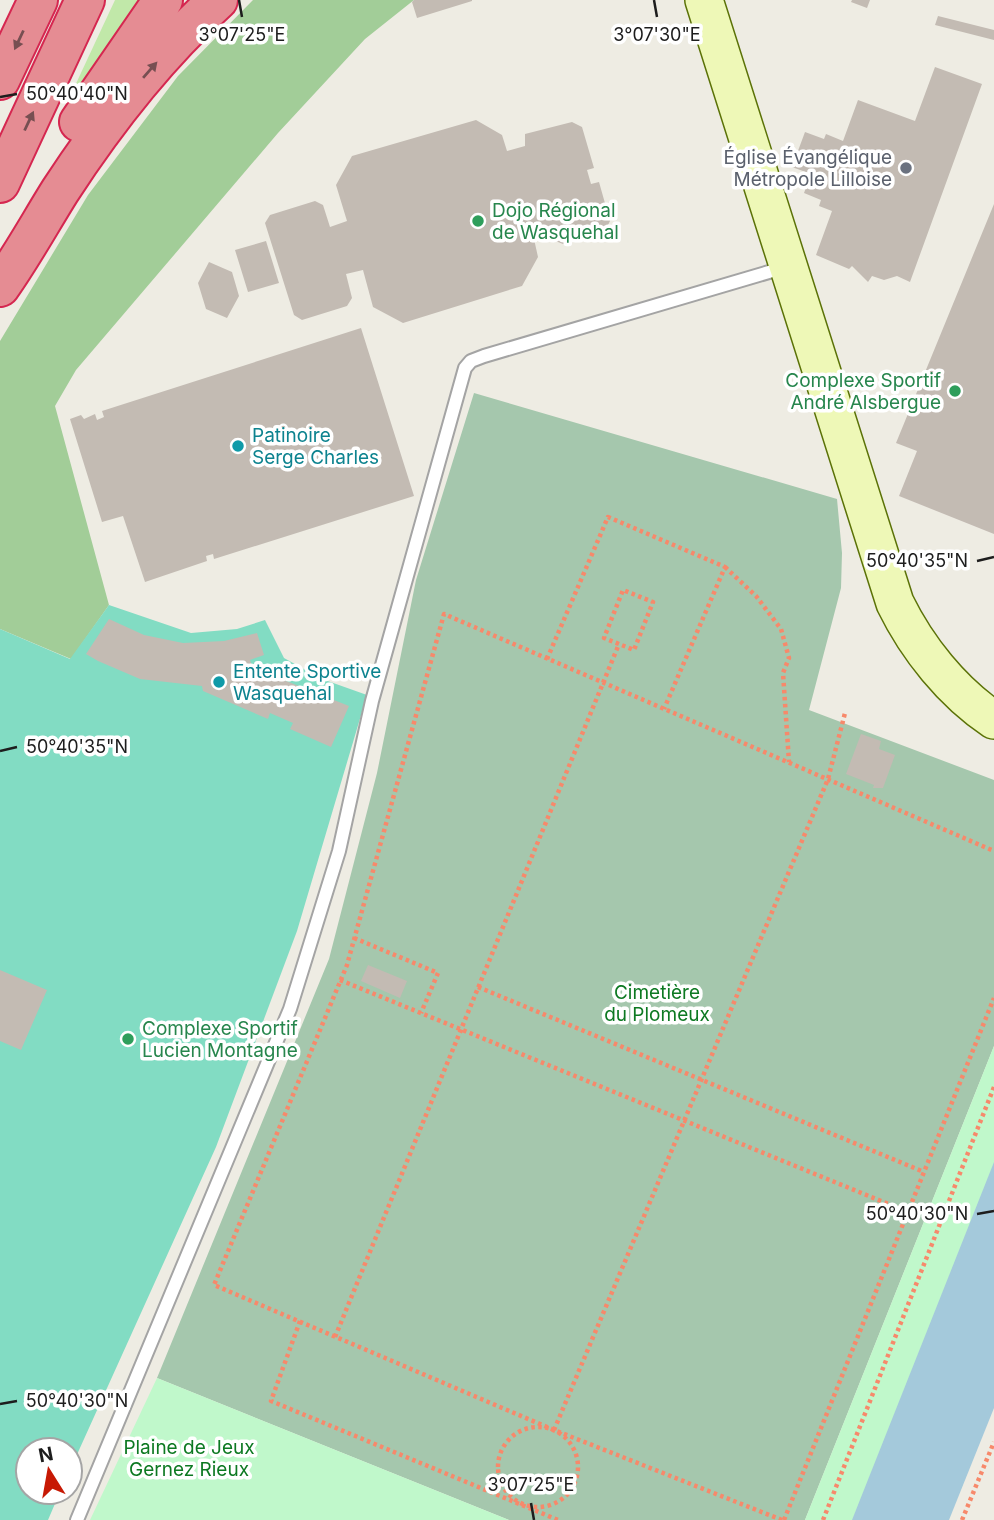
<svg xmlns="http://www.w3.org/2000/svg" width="994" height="1520" font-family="Inter,sans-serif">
<rect width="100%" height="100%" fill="#eeece3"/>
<path fill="#c1e8a9" d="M115 0H152L77 107 66 105Z"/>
<path fill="#a2cd98" d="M253 0H414L365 39 278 133 76 370 55 406 109 605 71 659 0 629V341L88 195 178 76Z"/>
<path fill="#a5c7ad" d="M474 393 837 499 842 553 841 588 809 710 994 780V1046L805 1520H509L157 1378 329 959 377 773 416 580Z"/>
<path fill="#c0f8cb" d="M994 1046V1216L871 1520H805Z
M157 1378 509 1520H90Z"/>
<path fill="#82dcc3" d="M109 605 191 633 237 629 265 620 284 658 322 679 367 695 297 931 216 1147 70 1470V1450H28V1492H60L48 1520H0V629L70 659Z"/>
<path fill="#a4c9db" d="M994 1162V1408L949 1520H852Z"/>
<path fill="#c3bbb3" d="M414 0H472V1L417 18 412 2Z
M852 0H870L867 8 851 2Z
M938 16 994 30V40L935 25Z
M935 67 982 84 910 282 897 276 884 280 872 276 868 282 852 266 849 269 816 255 832 211 819 206 821 200 804 193 811 174 792 167 805 132 824 139 826 134 843 141 858 100 915 121Z
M476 120 502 135 507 151 525 146V134L572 122 582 127 594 168 587 170 591 184 599 182 610 221 605 231 563 244 553 240 551 233 534 239 538 257 522 286 403 323 373 307 363 270 346 274 352 298 347 306 302 320 294 315 265 223 270 215 315 201 323 205 330 227 347 221 336 185 352 156Z
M994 204V534L899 496 917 451 896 443Z
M266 241 279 283 248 292 235 250Z
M209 262 232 272 239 296 227 318 206 309 198 283Z
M361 328 414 496 214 559 213 554 206 556 207 561 145 582 123 516 102 522 70 419 81 415 84 419 95 414 97 420 104 417 102 411Z
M109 619 144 635 183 643 224 641 257 633 264 655 250 660 256 677 266 673 349 706 331 747 290 729 293 723 270 713 268 719 203 691 202 686 140 679 98 661 86 654Z
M861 734 881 741 879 749 895 755 883 788H873L874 785 846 774Z
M368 965 407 981 400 998 361 981Z
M0 970 47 990 21 1050 0 1041Z"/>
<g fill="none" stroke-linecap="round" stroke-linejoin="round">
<g stroke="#a4a4a4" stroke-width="16">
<path id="lane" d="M77 1520 290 1009 339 851 372 701 465 368 471 361 484 356 786 267"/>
</g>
<g stroke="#5b7207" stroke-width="40">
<path id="secondary" d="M704 0 895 603C917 648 952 692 994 720"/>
</g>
<g stroke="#d52750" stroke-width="42">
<path id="highway" d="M0 80 38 0
M79 122 163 0
M0 183 85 0
M0 287C22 256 40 223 60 191 105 122 157 55 218 0"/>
</g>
<path stroke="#f7896b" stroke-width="4.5" stroke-dasharray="3.5 3.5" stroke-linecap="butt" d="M725 567 756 596 781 629 789 658 783 673 789 762
M547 659 608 517 725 567 664 709
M354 938 438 973 421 1013
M340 980 908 1212
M478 987 924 1172
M300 1321 271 1401 558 1520
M335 1337 619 644 604 638 623 590 653 602 634 650 619 644
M498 1467a40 40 0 1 1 80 0a40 40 0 1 1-80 0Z
M554 1430 828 779 845 713
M782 1520 554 1430 214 1285 347 965 444 614 994 851
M784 1520 994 998
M823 1520 994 1087
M962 1520 994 1442"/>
<use href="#lane" stroke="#fff" stroke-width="12"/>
<use href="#secondary" stroke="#eef8b7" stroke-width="37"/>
<use href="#highway" stroke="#e58c93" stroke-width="38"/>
</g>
<defs><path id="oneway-solid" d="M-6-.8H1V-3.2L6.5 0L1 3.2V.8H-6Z" transform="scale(1.75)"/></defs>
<g fill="#774f52">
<use href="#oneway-solid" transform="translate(19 40) rotate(115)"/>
<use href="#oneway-solid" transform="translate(150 70) rotate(-49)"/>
<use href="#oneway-solid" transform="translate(29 121) rotate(-65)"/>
</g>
<path fill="none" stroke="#1d1d1d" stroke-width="2.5" d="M239 0 242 17M654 0 657 17M0 97 17 94M977 561 994 557M0 751 17 747M977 1214 994 1211M0 1404 17 1401M531 1503 534 1520"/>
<circle fill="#6b7280" stroke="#fff" stroke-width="2.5" cx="906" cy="168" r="7"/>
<g fill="#2e9e5b" stroke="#fff" stroke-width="2.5">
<circle cx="478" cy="221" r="7"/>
<circle cx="955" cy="391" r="7"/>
<circle cx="128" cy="1039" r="7"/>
</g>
<g fill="#0f9aa8" stroke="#fff" stroke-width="2.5">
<circle cx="238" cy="446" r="7"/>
<circle cx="219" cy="682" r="7"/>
</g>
<g text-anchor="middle" stroke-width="7" stroke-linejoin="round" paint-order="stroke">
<g font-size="19" fill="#5b616d" stroke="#fff" text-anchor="end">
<text x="892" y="164">Église Évangélique<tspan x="892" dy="22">Métropole Lilloise</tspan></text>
</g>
<g font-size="19" fill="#27864d" stroke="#fff" text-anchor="start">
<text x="492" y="217">Dojo Régional<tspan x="492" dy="22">de Wasquehal</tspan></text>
<text x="941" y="387" text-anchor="end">Complexe Sportif<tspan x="941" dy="22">André Alsbergue</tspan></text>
<text x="142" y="1035">Complexe Sportif<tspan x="142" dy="22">Lucien Montagne</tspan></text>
</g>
<g font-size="19" fill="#0d838f" stroke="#fff" text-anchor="start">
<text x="252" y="442">Patinoire<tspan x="252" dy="22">Serge Charles</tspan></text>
<text x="233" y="678">Entente Sportive<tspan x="233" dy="22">Wasquehal</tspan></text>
</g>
<g font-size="19" fill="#0d7922" stroke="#fff">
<text x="657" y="999">Cimetière<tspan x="657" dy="22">du Plomeux</tspan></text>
<text x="189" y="1454">Plaine de Jeux<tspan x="189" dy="22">Gernez Rieux</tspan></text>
</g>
</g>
<g font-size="18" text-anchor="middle" fill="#1d1d1d" stroke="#fff" stroke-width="7" stroke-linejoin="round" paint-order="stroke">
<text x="242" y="41">3°07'25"E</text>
<text x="657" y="41">3°07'30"E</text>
<text x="77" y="100">50°40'40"N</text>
<text x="917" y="567">50°40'35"N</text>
<text x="77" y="753">50°40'35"N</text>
<text x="917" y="1220">50°40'30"N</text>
<text x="77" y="1407">50°40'30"N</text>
<text x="531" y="1491">3°07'25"E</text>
</g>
<g transform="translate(49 1471) rotate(349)"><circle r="33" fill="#ffffff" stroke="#a5a5a5" stroke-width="2"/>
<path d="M0-5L12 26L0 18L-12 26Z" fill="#c71904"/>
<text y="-10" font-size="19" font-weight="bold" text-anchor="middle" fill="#1d1d1d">N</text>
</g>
</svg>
